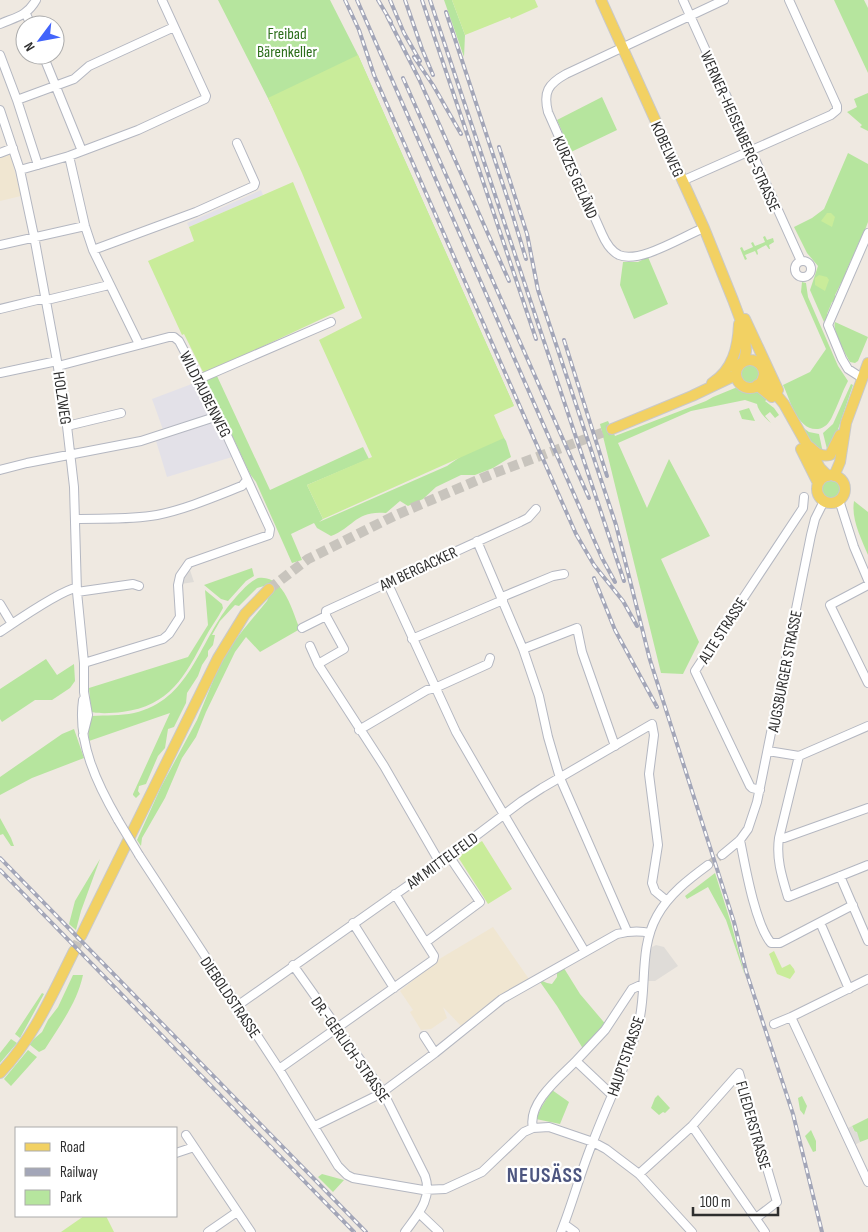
<svg xmlns="http://www.w3.org/2000/svg" width="868" height="1232" font-family="'Sofia Sans Condensed',sans-serif">
<rect width="100%" height="100%" fill="#efe9e1"/>
<path fill="#e3e1e8" d="M261 190 263 195 189 227 187 223Z
M197 382 232 457 167 477 156 441 166 438 152 399Z"/>
<path fill="#f0e6d1" d="M10 153 21 196 0 201V156Z
M493 927 529 979 499 996 462 1027 443 1007 447 1018 431 1029 421 1030 410 1012 413 1010 400 991 441 958Z"/>
<path fill="#b6e59e" d="M218 0H330L358 55 514 406 279 120Z
M444 0H452L465 35 464 57Z
M834 0H864L868 8V73Z
M868 93V131L860 127 862 125 847 112 857 107 854 99Z
M602 97 617 130 571 152 557 120Z
M848 153 868 164V222L865 230 866 232 862 241 859 242 854 254V259L851 260 846 272 847 274 843 282 841 283 835 295V301L832 302 827 314 828 316 824 322 810 290 818 266 807 253 794 227 812 218 824 209Z
M765 236 767 240 773 238 774 242 769 245 770 249H769L766 245 757 250 758 254 757 255 755 251 745 255 747 259 745 260 740 248 742 247 744 251 753 247 751 243 753 242 755 246 765 242 763 237Z
M648 257 668 304 634 319 620 285 623 262H638Z
M802 282 806 283 808 297 838 366 848 381C842 392 838 405 832 417 829 423 825 428 818 429 797 431 790 399 783 385L810 372 826 349 801 292Z
M835 322 868 337 858 361 855 363 850 362C845 353 832 331 835 322Z
M738 374a11 11 0 1 1 22 0a11 11 0 1 1-22 0Z
M217 376 270 490 363 447 369 459 307 485 323 519 319 522 447 466 499 430 506 441 511 457 493 468 475 475H461L436 487 423 499 408 506 400 501 386 513C356 510 354 527 331 536L317 528 314 523 291 534 302 560 292 563 256 482 250 474 206 380Z
M851 384 853 385 832 447 828 453 823 433 833 424Z
M735 388 757 391 769 398 765 401 774 408 779 415 775 418 770 412 765 416 771 423C766 419 758 411 757 404L745 400 691 411 618 443 647 508 669 459 710 536 661 559 699 642 683 674 661 673 600 424 608 421 615 436 706 401 713 397Z
M749 408 755 421 742 419 739 411Z
M802 427 809 432 819 434 823 453 813 446Z
M820 489a11 11 0 1 1 22 0a11 11 0 1 1-22 0Z
M854 501 868 512V555C861 538 851 519 854 501Z
M252 568 254 576 246 581 228 601 221 599 204 585Z
M258 578C284 574 292 611 300 629L260 652 246 637 235 652 206 712 196 737 182 758 165 798 142 838 141 846 137 840 161 787 197 720 215 676 228 650 243 630 267 601 270 594 269 589 264 586 257 588 239 606 235 605 220 621 212 635H215L213 645 208 651V656L202 665 198 676 187 693 186 703 174 727 168 729 165 748 158 756 146 784 139 786 138 791 140 794 136 798 133 795V794L170 713 89 741 88 729 92 716C106 715 120 716 134 713 190 700 198 644 230 604 238 595 247 583 258 578Z
M205 590 222 604 223 608C218 618 210 628 205 638 185 676 170 706 122 712 113 713 101 714 91 712L89 688 188 657 208 625Z
M46 659 57 675 74 664 75 681 70 688 52 700H35L2 722 0 719V689Z
M74 729 84 758 32 778 0 795V777L62 734Z
M0 818 11 838 14 846H11L3 834 0 835Z
M100 859 81 911 76 930 69 924 75 901Z
M715 873 731 923 745 976 726 920 708 887 687 899 685 896Z
M562 965 580 994 608 1027 585 1052 557 1006 538 979 547 983 552 984 557 977V968Z
M73 975H83C77 1003 60 1025 45 1049L39 1052 29 1044 35 1038 42 1032 48 1020 58 1007Z
M42 993 44 994 20 1038 15 1034Z
M11 1039 17 1043 0 1063V1053Z
M28 1050 37 1057 11 1086 4 1079Z
M552 1090 569 1102 560 1124 536 1119 541 1108Z
M658 1095 670 1108 665 1113 663 1112 659 1115 651 1108 655 1098Z
M802 1096 807 1106 804 1115 800 1110 798 1098Z
M868 1118V1139L860 1142 852 1126Z
M811 1130 816 1141V1151L813 1152 805 1136Z
M322 1174 344 1180 333 1192 318 1177Z"/>
<path fill="#c9ec9a" d="M452 0H535L538 7 511 19 510 17 465 35Z
M358 55 514 406 494 415 504 438 323 519 307 485 372 457 319 340 362 318 302 173 268 98Z
M293 182 345 308 204 374 184 334 182 335 148 261 194 241 189 227Z
M827 213H831L835 217 832 227 821 221Z
M819 275 827 277 829 280 825 291 815 285V278Z
M482 841 512 889 488 904 458 857Z
M774 951 782 968 790 964 794 969 795 972 790 979 777 974 769 954Z
M84 1216H106L114 1232H61Z"/>
<path fill="#dfdcd8" d="M189 567 194 582 181 584 182 576Z
M656 945 664 947 678 966 655 981H648L650 952 652 947Z
M852 1126 854 1131 857 1132 860 1142 853 1146 846 1129Z"/>
<g fill="none" stroke-linecap="round" stroke-linejoin="round">
<path stroke="#c8c4bd" stroke-width="8" stroke-dasharray="8 4" stroke-linecap="butt" d="M708 865 722 855"/>
<path stroke="#c8c4bd" stroke-width="10" stroke-dasharray="10 5" stroke-linecap="butt" d="M269 589 308 559 396 515 492 474 612 429
M74 951 81 936"/>
<g stroke="#b4b7c1" stroke-width="10">
<path id="minor" d="M683 0 801 261
M26 14 31 25
M0 24C16 17 27 16 36 0
M0 55 17 100 38 165
M43 55 82 151
M17 100 74 79 89 66 174 27
M0 110 20 170 34 236 57 361 67 426 74 487 77 592 84 663V692L88 715 83 735
M0 153 13 148
M69 156 85 226 93 250 139 344
M20 170 69 156 138 130 205 99 206 96 162 0
M682 181 831 115 837 110V106L789 0
M704 228C683 236 640 264 619 255 611 251 605 241 602 234L548 112C543 92 548 84 566 74L724 0
M0 245 85 226
M93 250 196 212 254 186 255 183 237 143
M795 269a8 8 0 1 1 16 0a8 8 0 1 1-16 0Z
M0 309 37 300H47L109 285
M58 366 169 337H174L179 341 218 416 270 529 269 535 189 563 180 576 178 585 180 617 169 634 163 639 84 663
M0 373 57 361
M862 378 848 369 842 359 828 325 868 233
M199 379 331 322
M67 426 121 413
M0 470 27 463 141 441 218 416
M839 500 854 547 868 580
M75 519C102 518 130 520 157 515 186 509 214 497 242 486L247 480
M477 541 523 649 539 696 548 737 560 778 627 931
M387 582 456 732 493 796 585 952
M868 585 830 605 868 683
M77 592 133 584 139 586
M502 597 553 576 564 574
M0 604 12 624
M326 616 344 649 318 664 384 766 440 863
M302 628 326 616V611L520 522 528 518 536 509
M0 632C15 622 61 590 76 588
M412 639 503 600
M310 646 318 664
M523 649 577 628 582 652 615 746
M83 700C77 742 97 784 118 820
M868 726 799 756 779 838C776 859 782 877 788 897L868 865
M359 730 427 690 435 688 488 664 490 658
M768 751 799 756
M760 790 752 788 750 786 695 671 803 508 804 497
M779 838H784L868 808
M740 840C745 865 755 924 771 943H780L853 905
M139 855 279 1069 338 1166 347 1175 353 1178 423 1190 445 1189 482 1172 524 1132 533 1128 549 1127 593 1142 606 1149 639 1174 692 1232
M722 855 740 840 748 829 757 802 811 535 815 519 824 501
M840 876 868 941
M353 923 394 988
M822 927 849 989
M426 942 480 902 449 856
M293 965 383 1092 425 1176C433 1199 417 1215 405 1232
M237 1006 440 863 522 801 542 788 652 724 654 735 649 774 658 845 652 883 655 891 667 901
M791 1017 868 1182
M774 1024 791 1017 868 979
M424 1036 435 1053
M576 1061 605 1030 632 989 643 984
M279 1069 433 960 434 956 395 894
M315 1126 380 1094 435 1053 502 999 617 934C629 931 638 930 650 933
M692 1126 765 1232
M533 1128C527 1103 560 1077 576 1061L612 1095
M186 1135 251 1232
M176 1153 194 1147
M639 1174 692 1126 739 1073 777 1202 756 1218
M419 1213 439 1232
M564 1224 575 1232
M208 1232 237 1212
M561 1232C573 1202 581 1170 594 1139 608 1102 627 1065 638 1026 648 990 638 950 657 916 669 894 689 879 708 865"/>
</g>
<g stroke="#c9c9c9" stroke-width="12">
<path id="major" d="M601 0 704 228 733 300 745 332 746 351 744 361
M745 319 778 390
M736 374a14 14 0 1 1 28 0a14 14 0 1 1-28 0Z
M763 378 784 404 820 468 828 476
M712 383C733 370 738 347 739 324
M757 385 772 397
M612 429 692 396 736 375
M810 447C816 453 821 457 830 455L840 435
M801 449 818 483
M817 489a14 14 0 1 1 28 0a14 14 0 1 1-28 0Z
M834 476 840 462 846 423 868 363
M81 936 218 658 245 614 269 589
M0 1073C33 1039 53 993 74 951"/>
</g>
<use href="#minor" stroke="#fff" stroke-width="8"/>
<use href="#major" stroke="#f2d163" stroke-width="10"/>
<g stroke="#a3a6b8" stroke-width="4">
<path id="rail" d="M345 0 359 30 374 75 576 534 594 565 623 601 637 626
M357 0 602 558 615 582
M378 0 391 22
M390 0 404 33 420 61
M405 0 422 49 433 75
M422 0 536 339
M430 0 624 581
M446 12 509 203 526 259
M387 16 419 79 509 281
M414 57 433 85 461 134
M403 78 589 498
M499 147 527 234 538 290 616 525 650 660 734 922 746 971 793 1114 822 1232
M564 340 607 476
M594 578 615 630 657 707
M0 858 366 1232
M0 870 354 1232"/>
</g>
<use href="#rail" stroke="#fff" stroke-width="2" stroke-dasharray="5.5" stroke-linecap="butt"/>
<g stroke="#b4b7c1" stroke-width="10" stroke-linecap="butt">
<path id="minor-bridge" d="M118 820 139 855"/>
</g>
<use href="#minor-bridge" stroke="#fff" stroke-width="8"/>
</g>
<g text-anchor="middle" stroke-width="4.5" stroke-linejoin="round" paint-order="stroke">
<g font-size="16" fill="#2c6e1b" stroke="#fff">
<text x="287" y="39">Freibad<tspan x="287" dy="18">Bärenkeller</tspan></text>
</g>
<g font-size="16" fill="#2e2e2e" stroke="#fff">
<text transform="translate(741 131) rotate(66)" y="6">WERNER-HEISENBERG-STRASSE</text>
<text transform="translate(668 149) rotate(66)" y="6">KOBELWEG</text>
<text transform="translate(576 177) rotate(66)" y="6">KURZES GELÄND</text>
<text transform="translate(206 394) rotate(63)" y="6">WILDTAUBENWEG</text>
<text transform="translate(63 398) rotate(82)" y="6">HOLZWEG</text>
<text transform="translate(418 568) rotate(-25)" y="6">AM BERGACKER</text>
<text transform="translate(722 630) rotate(-57)" y="6">ALTE STRASSE</text>
<text transform="translate(784 671) rotate(-79)" y="6">AUGSBURGER STRASSE</text>
<text transform="translate(442 860) rotate(-36)" y="6">AM MITTELFELD</text>
<text transform="translate(231 997) rotate(56)" y="6">DIEBOLDSTRASSE</text>
<text transform="translate(351 1049) rotate(55)" y="6">DR.-GERLICH-STRASSE</text>
<text transform="translate(625 1056) rotate(-71)" y="6">HAUPTSTRASSE</text>
<text transform="translate(754 1125) rotate(74)" y="6">FLIEDERSTRASSE</text>
</g>
<g font-size="21" font-weight="bold" letter-spacing="1" fill="#4d5680" stroke="#fff">
<text x="545" y="1182">NEUSÄSS</text>
</g>
</g>
<rect x="15" y="1127" width="162" height="90" fill="#ffffff" stroke="#ababab"/>
<rect x="25" y="1143" width="25" height="8" fill="#f2d163" stroke="#ababab"/>
<text x="60" y="1152" font-size="15" fill="#2e2e2e">Road</text>
<rect x="25" y="1168" width="25" height="8" fill="#a3a6b8" stroke="#ababab"/>
<text x="60" y="1177" font-size="15" fill="#2e2e2e">Railway</text>
<rect x="25" y="1190" width="25" height="15" fill="#b6e59e" stroke="#ababab"/>
<text x="60" y="1202" font-size="15" fill="#2e2e2e">Park</text>
<g transform="translate(40 40) rotate(238)"><circle r="24" fill="#ffffff" stroke="#ababab"/>
<path d="M0-4L9 19L0 12L-9 19Z" fill="#4264fb"/>
<text y="-8" font-size="14" font-weight="bold" text-anchor="middle" fill="#2e2e2e">N</text>
</g>
<path d="M693 1207v8h85v-8" fill="none" stroke="#2e2e2e" stroke-width="2.5"/>
<text x="700" y="1207" font-size="15" fill="#2e2e2e" stroke="#ffffff" stroke-width="4" paint-order="stroke">100 m</text>
</svg>
